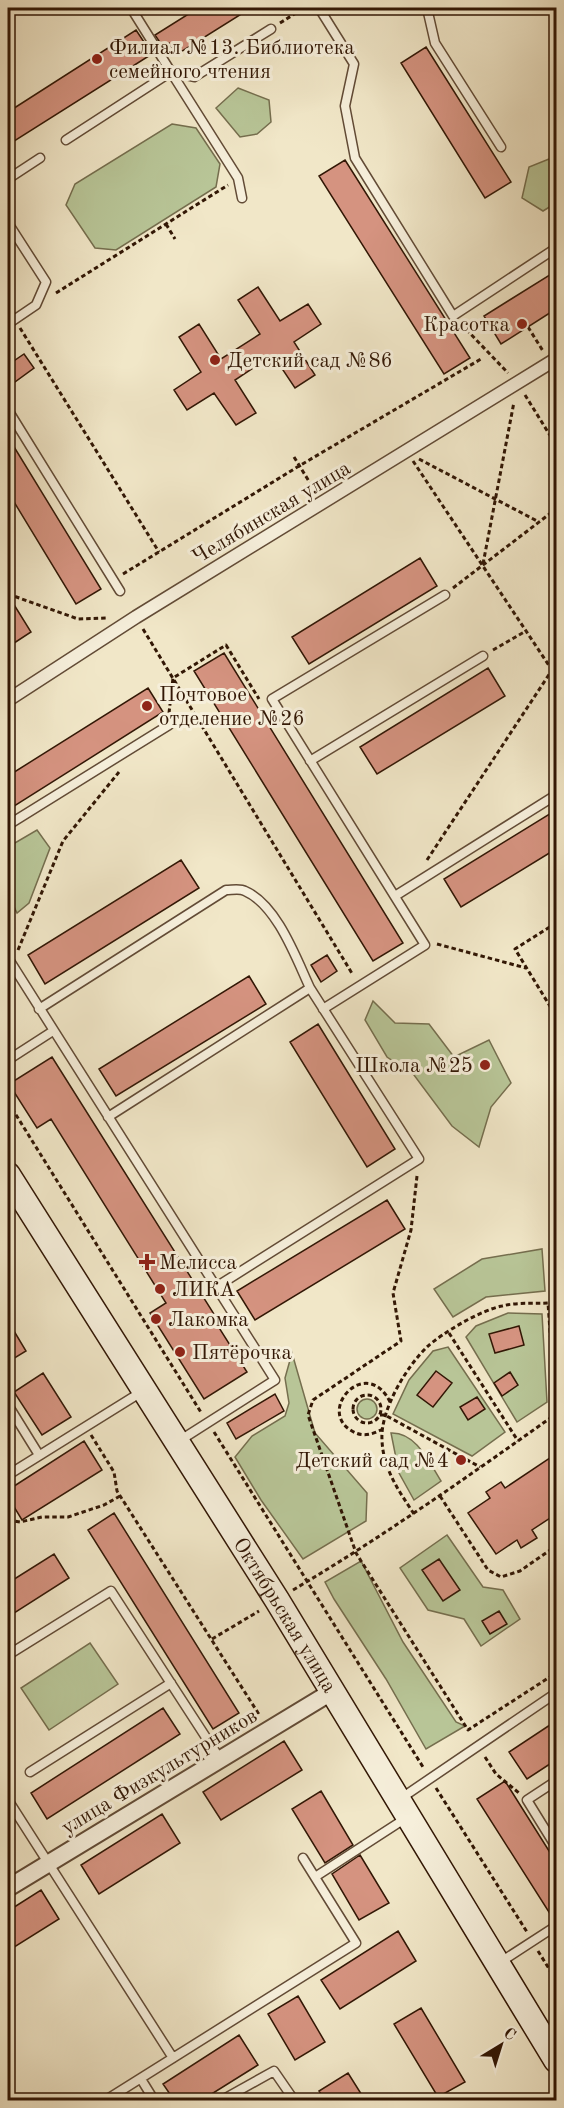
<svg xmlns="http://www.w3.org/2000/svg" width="564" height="2108" font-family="'Old Standard TT',serif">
<rect width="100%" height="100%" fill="#f1e7c8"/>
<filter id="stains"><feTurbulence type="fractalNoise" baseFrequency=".00333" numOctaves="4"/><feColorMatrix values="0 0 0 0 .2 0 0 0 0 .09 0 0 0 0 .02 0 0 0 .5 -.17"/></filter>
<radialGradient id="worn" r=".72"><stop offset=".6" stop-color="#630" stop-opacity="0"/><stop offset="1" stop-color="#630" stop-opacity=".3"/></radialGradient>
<path fill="#b8c597" stroke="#756e4e" stroke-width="1.5" d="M238 88 269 100 271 122 257 134 240 137 216 108Z
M172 124 196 128 220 164 216 187 116 250 95 248 66 205 75 184Z
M554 157 556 160V203L543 211 522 198 529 167Z
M37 830 50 848 29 903 17 913 8 894V847Z
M373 1001 395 1023 429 1024 454 1057 489 1040 511 1083 491 1107 479 1147 452 1126 414 1075 387 1057 365 1020Z
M542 1249 545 1291 486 1297 453 1317 434 1289 482 1259Z
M508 1313 542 1314 547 1402 517 1422 466 1337 476 1326Z
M448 1347 505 1432 472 1456 393 1414 409 1380 433 1351Z
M292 1353 315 1433 367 1493 366 1521 303 1559 261 1500 235 1457 252 1436 285 1416 289 1403 285 1378Z
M357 1409a10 10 0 1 1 20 0a10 10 0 1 1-20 0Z
M391 1433C416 1432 429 1462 441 1481L414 1500 399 1473Z
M447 1535 483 1587 503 1590 520 1619 481 1646 464 1619 428 1610 400 1568Z
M361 1561 403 1642 456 1722 465 1726 426 1749 386 1679 334 1599 325 1582Z
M90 1643 118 1684 49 1730 21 1688Z"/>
<path fill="#d59380" stroke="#321705" stroke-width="1.5" d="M198 8H251L176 55 169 43 163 47 155 35Z
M136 30 152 54 8 145V112Z
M426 47 511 182 485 198 401 63Z
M345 160 470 358 444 374 319 176Z
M556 271V309L501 344 484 316Z
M258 287 280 321 308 304 321 324 294 342 315 375 295 388 273 355 235 380 256 413 236 425 214 393 187 410 174 390 201 372 179 337 199 324 221 359 260 334 238 300Z
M24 354 34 368 8 387V365Z
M8 437 101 589 76 604 8 492Z
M420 558 437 586 309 664 292 637Z
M8 595 31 632 8 647Z
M224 653 403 943 373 961 194 671Z
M488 668 505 696 377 774 360 747Z
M148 688 163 712 8 810V776Z
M556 810V849L461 907 444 879Z
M181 860 199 888 45 984 28 955Z
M327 955 337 971 321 982 311 965Z
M249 976 266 1004 116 1096 99 1069Z
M318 1024 395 1149 367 1167 290 1042Z
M52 1057 219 1322 216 1323 247 1372 204 1399 150 1313 166 1303 51 1119 37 1128 9 1084Z
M387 1200 405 1229 255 1320 237 1291Z
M8 1321 26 1351 8 1362Z
M519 1326 524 1345 495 1353 489 1334Z
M436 1371 452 1383 433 1407 417 1395Z
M510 1372 518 1385 502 1396 494 1383Z
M43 1373 71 1417 42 1435 14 1392Z
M275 1394 284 1411 236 1439 227 1423Z
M477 1397 485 1409 468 1420 460 1407Z
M84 1441 102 1470 22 1520 8 1497V1490Z
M556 1454V1514L532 1530 537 1538 521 1548 517 1540 496 1554 468 1513 490 1498 486 1492 501 1482 505 1488Z
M114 1513 239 1713 213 1729 88 1530Z
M54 1554 69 1578 8 1617V1583Z
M439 1559 460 1590 443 1601 422 1570Z
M499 1611 507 1624 490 1634 482 1621Z
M163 1708 180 1734 47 1819 31 1793Z
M556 1721V1760L527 1779 509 1752Z
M284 1741 302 1770 221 1820 203 1792Z
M505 1781 556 1862V1920H554L477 1799Z
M321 1791 353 1845 325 1863 292 1809Z
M162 1814 180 1843 99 1894 81 1865Z
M360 1855 389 1903 359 1920 332 1874Z
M41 1890 59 1919 8 1951V1911Z
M398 1931 416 1961 340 2009 321 1980Z
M298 1996 325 2042 295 2060 268 2014Z
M421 2008 465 2082 438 2097 394 2024Z
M239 2035 258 2065 202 2100H174L163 2084Z
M348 2073 365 2100H325L319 2091Z"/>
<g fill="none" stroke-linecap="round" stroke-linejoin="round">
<g stroke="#624b36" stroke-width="11">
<path id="service" d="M319 8 354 64 345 106 355 158 453 316 556 248
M427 8 435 43 501 147
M171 72 238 178 242 198
M171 72 194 77 271 29
M66 140 171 72 131 8
M8 179 40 158
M8 223 46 282 36 305 8 324
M8 410 120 591
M310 761 483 656
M8 825 169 725
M395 896 556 795
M8 958 275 1380 179 1441
M39 1009 226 890C232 890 240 888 245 891 277 905 296 958 310 988
M323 1009 425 945 272 699 445 595
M8 1060 53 1031
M108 1117 310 988 419 1159 216 1287
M8 1405 39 1455
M8 1475 143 1391
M8 1655 111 1591 220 1759
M30 1772 171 1683
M556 1781 527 1800 556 1847
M400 1799 556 1693
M8 1800 173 2058
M315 1877 406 1818
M499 1963 556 1926
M141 2079 154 2100
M106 2100 356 1943 303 1858
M222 2100 274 2071 294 2100"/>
</g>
<g stroke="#624b36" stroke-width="15">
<path id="pedestrian" d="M8 700 136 617 556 359"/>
</g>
<g stroke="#624b36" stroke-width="20">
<path id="minor" d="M8 1888 333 1691"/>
</g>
<g stroke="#321705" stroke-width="27">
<g id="secondary">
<path id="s1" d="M8 1175 277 1600 556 2060"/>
</g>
</g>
<path stroke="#321705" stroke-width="3" stroke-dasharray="4.5 3" stroke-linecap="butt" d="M280 23 304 8
M166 224 175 239
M56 293 228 185
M461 324 508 373
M528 327 543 351
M20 328 159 552
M525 395 556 445
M294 457 315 491
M419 459 539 522
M413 461 556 676
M483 564 514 402
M123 574 299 466 481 359
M453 588 556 509
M8 594 78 619 107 618
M143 629 353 975
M493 650 526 631
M169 713 173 678 226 645 259 699
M427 860 552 670
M556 923 515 949 556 1016
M437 944 526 968
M18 950 63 841 119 772
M8 1102 202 1414
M417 1176 411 1230 393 1293 401 1341 313 1400 308 1415 356 1553 468 1730 556 1673
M449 1333 518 1441
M353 1409a14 14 0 1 1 28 0a14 14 0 1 1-28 0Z
M380 1415H385L480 1467
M383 1429C373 1434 363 1438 352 1431 315 1410 368 1353 391 1404
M214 1432 423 1767
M91 1435 114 1472 117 1491 260 1716
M440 1496 488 1570 501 1577 520 1571 556 1546
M414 1514C399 1491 383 1469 382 1440 380 1411 406 1367 427 1347 442 1333 481 1310 502 1306 517 1302 533 1304 548 1303L556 1414
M8 1520 20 1522 42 1517H68L104 1505 120 1496
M293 1590C384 1536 470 1475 556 1414
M212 1639 259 1611
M485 1757 496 1774 519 1793
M436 1788 527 1932
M538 1951 556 1980"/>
<use href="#service" stroke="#f6efdb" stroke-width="8"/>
<use href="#pedestrian" stroke="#f6efdb" stroke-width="12"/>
<use href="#minor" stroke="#f6efdb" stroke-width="16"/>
<use href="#secondary" stroke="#f6efdb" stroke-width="24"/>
</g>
<g fill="#8f2418" stroke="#f6efdb" stroke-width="2">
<circle cx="97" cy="59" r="6"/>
<circle cx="522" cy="324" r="6"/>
<circle cx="215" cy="360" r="6"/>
<circle cx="147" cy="706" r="6"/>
<circle cx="485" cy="1065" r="6"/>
<path d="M144 1253h6v6h6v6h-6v6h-6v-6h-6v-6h6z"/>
<circle cx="160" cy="1289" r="6"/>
<circle cx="156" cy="1319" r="6"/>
<circle cx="180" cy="1352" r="6"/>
<circle cx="461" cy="1460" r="6"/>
</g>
<g text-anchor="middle" stroke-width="6" stroke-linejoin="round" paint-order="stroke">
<g font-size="21" fill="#321705" stroke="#f6efdb" text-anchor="start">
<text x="109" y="54">Филиал №13. Библиотека<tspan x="109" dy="24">семейного чтения</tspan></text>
<text x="510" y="331" text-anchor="end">Красотка</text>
<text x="227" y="367">Детский сад №86</text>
<text x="159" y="701">Почтовое<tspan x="159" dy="24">отделение №26</tspan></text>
<text x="473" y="1072" text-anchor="end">Школа №25</text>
<text x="159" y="1269">Мелисса</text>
<text x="172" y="1296">ЛИКА</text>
<text x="168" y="1326">Лакомка</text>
<text x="192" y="1359">Пятёрочка</text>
<text x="449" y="1467" text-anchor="end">Детский сад №4</text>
</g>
<g font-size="21" fill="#321705" stroke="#f6efdb">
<text transform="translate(271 512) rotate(-31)" y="7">Челябинская улица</text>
<text dy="7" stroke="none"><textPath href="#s1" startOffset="520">Октябрьская улица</textPath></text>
<text transform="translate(159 1771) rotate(-31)" y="7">улица Физкультурников</text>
</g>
</g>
<rect width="564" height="2108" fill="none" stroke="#f1e7c8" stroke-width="30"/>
<rect x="9" y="9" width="546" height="2090" fill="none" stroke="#321705" stroke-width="3"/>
<rect x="15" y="15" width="534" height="2078" fill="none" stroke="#321705" stroke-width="1.5"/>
<g transform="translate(501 2045) rotate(38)" stroke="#f6efdb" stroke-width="4.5" paint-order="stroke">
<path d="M0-4.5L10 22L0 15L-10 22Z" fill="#321705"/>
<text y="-9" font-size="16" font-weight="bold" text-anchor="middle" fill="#321705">С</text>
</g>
<rect width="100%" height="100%" filter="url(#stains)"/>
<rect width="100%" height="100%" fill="url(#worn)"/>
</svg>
